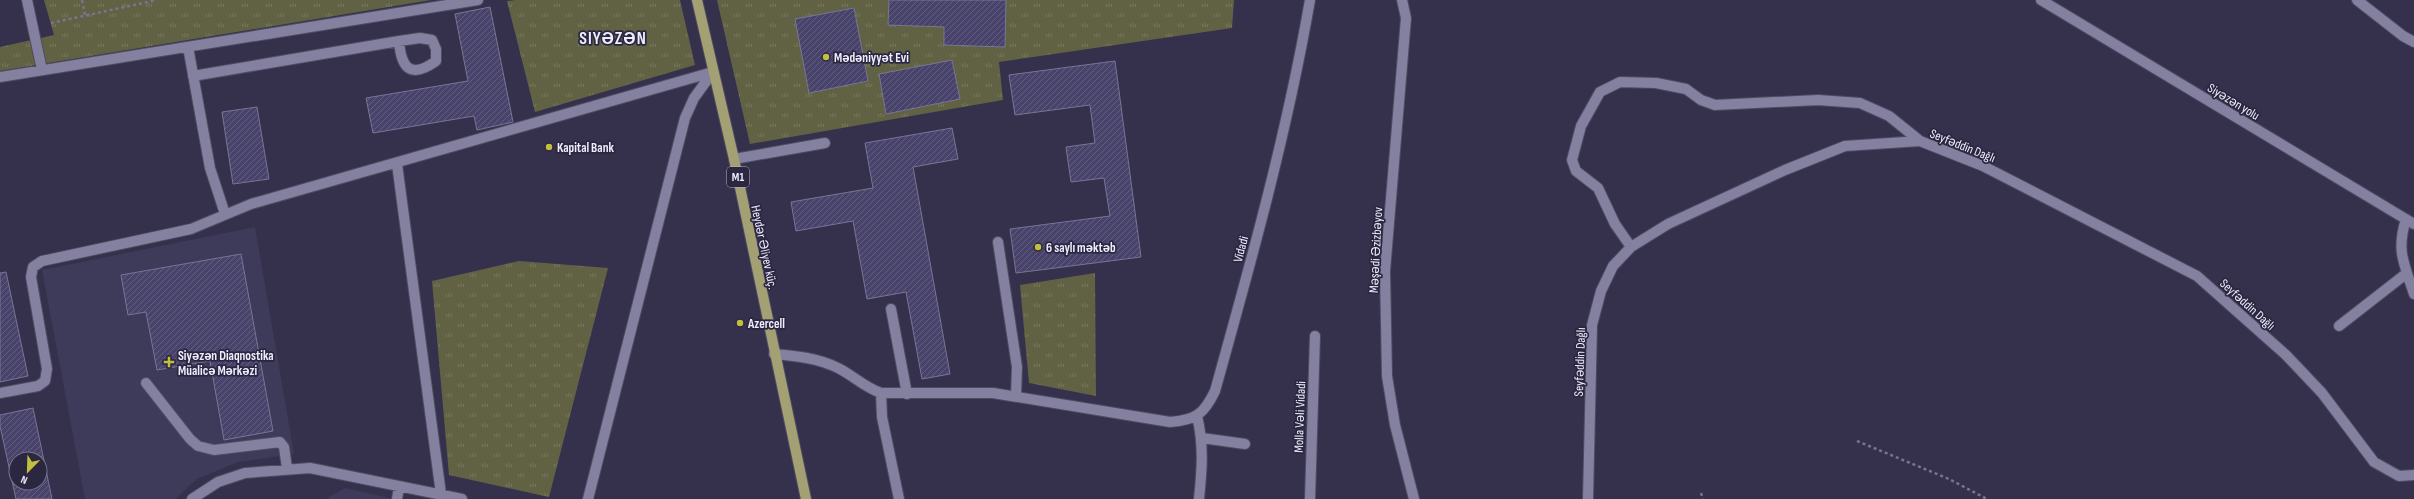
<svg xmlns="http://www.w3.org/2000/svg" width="2414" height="499" font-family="'Sofia Sans Condensed',sans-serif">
<defs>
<pattern id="grass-tufts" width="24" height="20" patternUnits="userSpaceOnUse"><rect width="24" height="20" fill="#616144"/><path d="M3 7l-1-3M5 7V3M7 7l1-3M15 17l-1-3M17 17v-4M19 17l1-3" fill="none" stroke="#787860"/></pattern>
<pattern id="building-hatch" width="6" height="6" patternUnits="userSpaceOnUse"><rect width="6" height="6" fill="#48436a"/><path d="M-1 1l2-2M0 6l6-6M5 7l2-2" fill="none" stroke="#635e80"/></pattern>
</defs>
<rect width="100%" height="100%" fill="#35314c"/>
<path fill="#3e3a5a" d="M255 227 294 454 238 462 197 479 175 499H85L42 270Z
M345 488 394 499H326Z"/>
<path fill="url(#grass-tufts)" d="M44 0H431L0 71V47L54 35Z
M516 0H680L695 65 535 112 507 1Z
M717 0H1234L1232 28 999 62 1003 100 750 144Z
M519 261 608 268 549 497 449 475 432 281Z
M1095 273 1096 396 1029 383 1020 285Z"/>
<path fill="url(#building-hatch)" stroke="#797595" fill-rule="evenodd" d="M889 0H1006L1005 47 944 45V27L888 25Z
M490 7 513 122 477 130 474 116 373 133 366 98 468 81 455 14Z
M854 8 868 81 809 93 795 19Z
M952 60 960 99 886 114 879 74Z
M1115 61 1141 257 1016 273 1010 229 1110 216 1104 178 1071 182 1066 147 1095 143 1090 105 1015 115 1009 75Z
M257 107 269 179 233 184 222 112Z
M952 128 958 159 913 167 950 374 922 379 906 292 867 299 853 221 796 231 791 202 873 188 865 143Z
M241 254 273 431 224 440 210 361 157 370 146 312 128 315 121 275Z
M6 272 28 376 0 382V273Z
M33 408 52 499H16L0 426V415ZM16 459H40V483H16Z"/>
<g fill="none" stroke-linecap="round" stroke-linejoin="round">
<g stroke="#4e4c62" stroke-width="12">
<path id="minor" d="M27 0 42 70
M1402 0 1406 18 1385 271 1387 376 1395 425 1414 499
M2041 0 2414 224
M2357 0 2403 36 2414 42
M188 47 210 168 225 214
M193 76 399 41 420 38 432 40 436 49V61C410 80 401 67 399 41
M0 77 478 0
M734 159 825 143
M397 164 441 494
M2406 219C2396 251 2404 263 2414 294
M998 242 1017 367 1016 396
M1631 247 1615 224 1598 188 1576 171 1572 160 1581 126 1600 92 1620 82 1656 83 1686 89 1701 100 1715 105 1818 100 1860 103 1889 116 1920 141
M891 309 907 394
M2339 326 2407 273
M774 354C796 356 818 358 838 368 854 376 864 387 881 393H993L1170 422C1196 420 1204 414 1215 391 1251 262 1287 133 1310 0
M146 383 190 439 198 446 214 450 280 442 284 447 287 468
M0 393 38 386 45 381 47 369 31 277 33 267 42 261 191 229 251 204 713 72
M881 393 882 417 899 499
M1197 416C1204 445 1202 470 1199 499
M1202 438 1245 444
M192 499 218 482 245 473 310 468 462 499
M397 499 399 487
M588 499 685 118 694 98 713 72
M1310 499 1315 336
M1588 499 1592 325 1601 291 1613 266 1631 247 1668 224 1785 170 1845 146 1920 141 1983 166 2197 276 2286 355 2322 393 2374 462 2399 476 2414 475"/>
</g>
<g stroke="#4e4c62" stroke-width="12">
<path id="major" d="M697 0 734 159 806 499"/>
</g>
<path stroke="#78758d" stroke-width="2.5" stroke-dasharray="3 3" stroke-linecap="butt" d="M82 0 85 15
M51 23 157 0
M1857 441 1949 479 1987 499
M1701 493 1703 499"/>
<use href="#minor" stroke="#8480a0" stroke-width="10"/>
<use href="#major" stroke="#a3a073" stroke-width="10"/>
</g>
<g fill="#c1be40" stroke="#2b2741" stroke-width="1.5">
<circle cx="826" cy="57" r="4"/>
<circle cx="549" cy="147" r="4"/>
<circle cx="1038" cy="247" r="4"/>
<circle cx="740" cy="323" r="4"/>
<path d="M167 356h4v4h4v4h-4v4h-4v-4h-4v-4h4z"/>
</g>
<g text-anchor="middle" stroke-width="3.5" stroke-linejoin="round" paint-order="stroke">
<rect fill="#2b2741" stroke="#b4b2c5" stroke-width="1" x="727" y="167" width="22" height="20" rx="3"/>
<g font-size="12" font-weight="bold" fill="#eeedfe">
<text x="738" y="181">M1</text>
</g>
<g font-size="13" font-weight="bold" fill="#eeedfe" stroke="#2b2741" text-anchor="start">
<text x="834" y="62">Mədəniyyət Evi</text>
<text x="557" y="152">Kapital Bank</text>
<text x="1046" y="252">6 saylı məktəb</text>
<text x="748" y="328">Azercell</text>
<text x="178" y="360">Siyəzən Diaqnostika<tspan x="178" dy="15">Müalicə Mərkəzi</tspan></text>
</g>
<g font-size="13" fill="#eeedfe" stroke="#2b2741">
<text transform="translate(2234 101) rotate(31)" y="5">Siyəzən yolu</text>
<text transform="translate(1963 145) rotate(22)" y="5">Seyfəddin Dağlı</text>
<text transform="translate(765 247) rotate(78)" y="5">Heydər Əliyev küç.</text>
<text transform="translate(1240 249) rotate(-75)" y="5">Vidadi</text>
<text transform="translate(1375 250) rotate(-87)" y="5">Məşədi Əzizbəyov</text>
<text transform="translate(2248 304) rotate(42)" y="5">Seyfəddin Dağlı</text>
<text transform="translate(1579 362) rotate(-88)" y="5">Seyfəddin Dağlı</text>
<text transform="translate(1299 417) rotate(-88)" y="5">Molla Vəli Vidadi</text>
</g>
<g font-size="17" font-weight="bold" letter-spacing="1" fill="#eeedfe" stroke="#2b2741">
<text x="613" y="44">SIYƏZƏN</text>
</g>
</g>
<g transform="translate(28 471) rotate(203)"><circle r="19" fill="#2b2741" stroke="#79768d"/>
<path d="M0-3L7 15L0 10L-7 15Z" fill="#c1be40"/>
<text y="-6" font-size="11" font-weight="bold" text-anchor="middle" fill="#eeedfe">N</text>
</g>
</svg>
